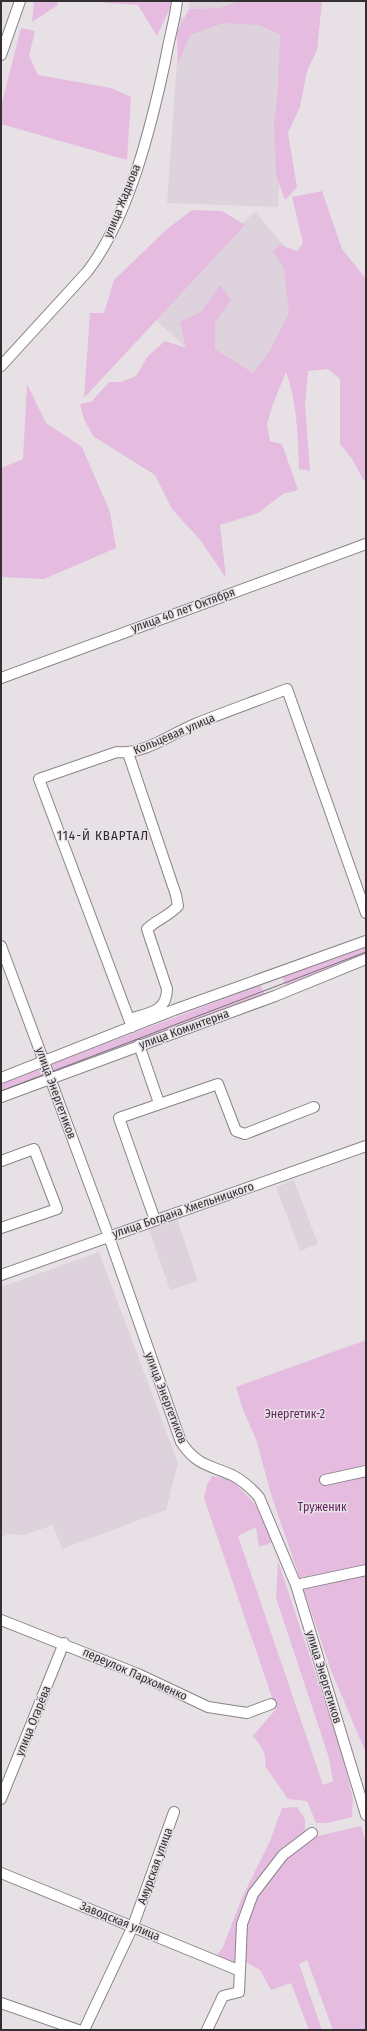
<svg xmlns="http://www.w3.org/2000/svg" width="367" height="2031" font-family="'Fira Sans Condensed',sans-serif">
<rect width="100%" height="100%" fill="#e7e1e6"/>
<path fill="#ded3dd" d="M189 1H260L232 12 189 9Z
M180 17 287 19 278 207 167 203Z
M255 212 292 255 293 351 271 373 211 371 155 319 229 235Z
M294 1180 318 1244 300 1251 276 1187Z
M177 1219 198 1281 170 1290 149 1229Z
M99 1252 178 1463 166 1510 62 1549 53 1525 24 1535 9 1534 1 1537V1287Z"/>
<path fill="#e5bbe0" d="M34 1H57L58 5 32 22Z
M104 1H171L170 8 157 36 138 5 105 3Z
M240 1H322L317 50 307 71 300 107 288 133 297 187 285 200 276 175 274 124 278 88 280 35 260 25 223 23 190 35 178 64 177 32 189 9 220 8Z
M21 28 35 31 29 56 38 75 111 88 131 97 127 160 1 124V107Z
M322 191 342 249 366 279V480L364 481 352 459 340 444V379L328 369 308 371 305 404 310 471 299 469C298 438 297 402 286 372L273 404 267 424 270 441 282 444 298 490 283 494 258 513 220 525 226 578 201 541 172 509 155 475 93 436 84 419 80 404 91 402 109 382H121L136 376 148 356 165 341 186 348 180 322 201 312 220 285 231 300 215 323V349L253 373 269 352 289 313 284 268 273 251 280 245 297 251 303 243 292 197Z
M192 210 222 211 245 225 84 398 90 313H104L114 280 166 230Z
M27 384 46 423 82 447 110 512 116 548 44 579 1 577V468L23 459Z
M366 945V956L286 986 282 977Z
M261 985 265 995 55 1074 51 1064Z
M39 1069 42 1079 1 1094V1083Z
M366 1340V1753L332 1673 271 1494 256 1439 243 1410 236 1387Z
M212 1476 232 1480 258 1507 273 1542 259 1547 256 1527 238 1536 323 1785 333 1781 329 1758 276 1598 278 1561 341 1750 353 1799 352 1817 328 1823H316L307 1801 288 1799 265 1766C268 1755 260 1744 253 1736L276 1709 204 1498 207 1485Z
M297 1807 305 1819V1832L309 1838 361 1826 366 1843V2030H333L307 1960 299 1964 322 2030H309L291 1983 271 1990 260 1970 244 1961 231 1963 216 1957 223 1947 241 1900 270 1841 282 1808Z"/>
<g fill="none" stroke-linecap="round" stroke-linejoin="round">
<g stroke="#888388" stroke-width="12">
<path id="minor" d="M1 55 20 1
M1 366 87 272C129 218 152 124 166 57 169 39 175 20 177 1
M1 678 366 544
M128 753 176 895 178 906C169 916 156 920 147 929L167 989C167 1012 148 1013 130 1019
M1 946 109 1237 181 1442C196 1465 209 1465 232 1475 242 1480 251 1488 259 1497L296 1585 366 1815
M132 1027 39 779 117 752C144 755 171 734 195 724 225 712 256 701 287 689L366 913
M139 1045 159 1103
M1 1078 174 1010 366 941
M1 1097 275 996 366 959
M1 1161 34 1149 57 1209 1 1228
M155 1220 119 1118 218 1084 236 1131 245 1134 314 1107
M1 1275 366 1146
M325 1480 366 1471
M296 1585 366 1570
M1 1620 138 1674 208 1707 247 1713 271 1704
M1 1799 64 1643
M1 1873 238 1970
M1 2003 78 2030
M84 2030 133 1926 174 1812
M207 2030 223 1996 239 1992 242 1924 253 1894 283 1855 312 1833"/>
</g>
<use href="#minor" stroke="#fff" stroke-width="10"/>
<path stroke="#777376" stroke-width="1" d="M1 1091 366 952"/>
</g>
<g text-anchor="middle" stroke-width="3" stroke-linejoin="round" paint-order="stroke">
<g font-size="12" fill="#323032" stroke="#e7e1e6">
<text transform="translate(122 201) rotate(-68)" y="4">улица Жаднова</text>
<text transform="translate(183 610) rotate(-20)" y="4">улица 40 лет Октября</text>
<text transform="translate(174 734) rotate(-23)" y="4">Кольцевая улица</text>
<text transform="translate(184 1029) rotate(-20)" y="4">улица Коминтерна</text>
<text transform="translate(56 1093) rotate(70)" y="4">улица Энергетиков</text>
<text transform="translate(183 1210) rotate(-19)" y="4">улица Богдана Хмельницкого</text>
<text transform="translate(166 1398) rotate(69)" y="4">улица Энергетиков</text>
<text transform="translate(135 1674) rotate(24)" y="4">переулок Пархоменко</text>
<text transform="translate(324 1677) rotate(73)" y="4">улица Энергетиков</text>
<text transform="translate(33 1721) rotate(-68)" y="4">улица Огарёва</text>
<text transform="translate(155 1866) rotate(-70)" y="4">Амурская улица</text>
<text transform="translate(120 1921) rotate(22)" y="4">Заводская улица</text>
</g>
<g font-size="12" fill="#63255f" stroke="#e7e1e6">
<text x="295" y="1418">Энергетик-2</text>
<text x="322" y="1511">Труженик</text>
</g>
<g font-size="13" letter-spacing="1" fill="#2c282b" stroke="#e7e1e6">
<text x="103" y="840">114-Й КВАРТАЛ</text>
</g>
</g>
<rect width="367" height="2031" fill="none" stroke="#323032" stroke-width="4"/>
</svg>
